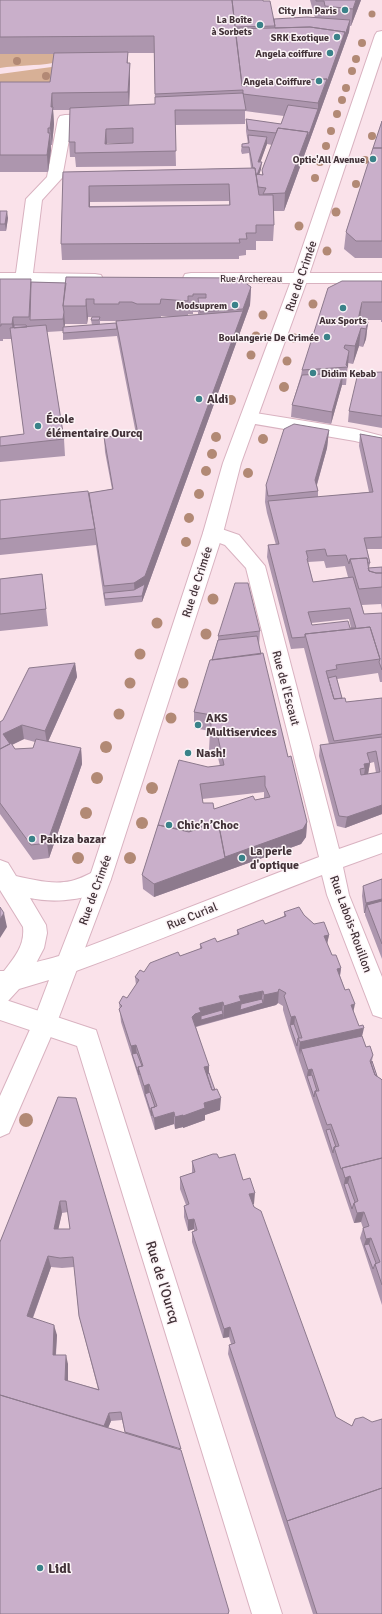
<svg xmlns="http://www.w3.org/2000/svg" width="382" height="1614" font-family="Signika,sans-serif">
<rect width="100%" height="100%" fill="#fae2ea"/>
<path fill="#d7b096" d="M0 54H61L53 63C36 66 18 65 0 68Z
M59 66 52 99 0 107V74Z"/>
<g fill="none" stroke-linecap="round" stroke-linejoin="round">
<g stroke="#d9b2c0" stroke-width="2">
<path id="minor" d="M100 114 105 115 107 118 105 121 72 123 62 178 42 200 33 273 95 274 101 275 103 279 101 283 95 284 0 283V273H16L26 199 47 177 58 119 60 116 65 115Z
M191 273H382V283H191L185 282 183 278 185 274Z
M249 412 355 429 382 436V448L355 441 243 422 240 418 243 414Z
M213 526 239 535 265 566 339 849 382 834V853L343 867 349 895 382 977V1018L373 1015 370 1007 327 895 322 875C237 908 154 943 68 974L60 971 56 964 60 957C146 925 232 890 319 857L246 568 225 545 206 538 203 533 206 528Z
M0 860 8 863 16 876C34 880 53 885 71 881 81 879 90 873 100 869L108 872 111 879C100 902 52 903 30 898L46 925 47 933 44 948 33 969 19 988 11 992 0 993V971H4C15 957 25 945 23 927L0 890Z
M0 998 96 1030 282 1614H252L77 1046 0 1020Z"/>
</g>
<g stroke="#d9b2c0" stroke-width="2">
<path id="major" d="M382 31V56L308 278 241 463 223 533 111 879 56 1025 9 1133 0 1137V1096L32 1025 49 980 19 989 8 1001 0 1004V976C7 968 46 960 59 956L89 879 203 533 223 463 292 278 375 35 377 32Z"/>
</g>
<use href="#minor" fill="#fff" fill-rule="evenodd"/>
<use href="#major" fill="#fff" fill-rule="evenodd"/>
</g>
<g fill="#b28975">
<circle cx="372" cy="14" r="3.5"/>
<circle cx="362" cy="43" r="4"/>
<circle cx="356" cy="59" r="4"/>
<circle cx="17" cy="61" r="4"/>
<circle cx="352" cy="71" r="4"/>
<circle cx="46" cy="76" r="4"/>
<circle cx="346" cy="88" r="4"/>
<circle cx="342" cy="100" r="4"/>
<circle cx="337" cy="114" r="4"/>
<circle cx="331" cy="131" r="4"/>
<circle cx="372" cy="136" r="4"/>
<circle cx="326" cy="146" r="4"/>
<circle cx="365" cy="160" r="4"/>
<circle cx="320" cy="162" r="4"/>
<circle cx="315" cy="178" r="4"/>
<circle cx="356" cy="184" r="4"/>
<circle cx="336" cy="212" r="4.5"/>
<circle cx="299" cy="226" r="4.5"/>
<circle cx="327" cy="251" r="4.5"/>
<circle cx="313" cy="304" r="4.5"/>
<circle cx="263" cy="315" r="4.5"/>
<circle cx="256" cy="336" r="4.5"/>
<circle cx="294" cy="338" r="4.5"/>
<circle cx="251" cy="355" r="4.5"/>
<circle cx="287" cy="361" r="4.5"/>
<circle cx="284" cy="387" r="5"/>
<circle cx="231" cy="400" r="5"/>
<circle cx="216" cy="437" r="5"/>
<circle cx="263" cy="439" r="5"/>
<circle cx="212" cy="454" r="5"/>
<circle cx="206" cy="471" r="5"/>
<circle cx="248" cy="473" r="5"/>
<circle cx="199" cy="494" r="5"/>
<circle cx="189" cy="518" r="5"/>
<circle cx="186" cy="542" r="5"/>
<circle cx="213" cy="599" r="5.5"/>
<circle cx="157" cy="623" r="5.5"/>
<circle cx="206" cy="634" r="5.5"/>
<circle cx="140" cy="654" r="5.5"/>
<circle cx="130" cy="683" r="5.5"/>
<circle cx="183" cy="683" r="5.5"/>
<circle cx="119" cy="714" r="5.5"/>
<circle cx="171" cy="718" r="5.5"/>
<circle cx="106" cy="747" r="6"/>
<circle cx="97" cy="778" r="6"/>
<circle cx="152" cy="788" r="6"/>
<circle cx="86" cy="813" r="6"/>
<circle cx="142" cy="823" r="6"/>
<circle cx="78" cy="858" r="6"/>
<circle cx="130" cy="858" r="6"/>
<circle cx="26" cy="1120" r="7"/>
</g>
<path fill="#ad96ae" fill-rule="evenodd" d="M0 0 263 1 274 19 315 18 310 0H361L351 26H350L349 32 284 211H274V225L273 241H256V250H246V255L239 256V259L62 260 61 244 63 172 251 168 249 153 242 154 241 151 242 144H248L246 131V119L281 124 284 116 245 111V124L175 125 176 166 76 167 75 157H70L69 142 70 110H53L54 124 52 145H51V150L48 172H0V82H50L54 54H0ZM128 53H154L155 104 129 105 130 80V63H128ZM107 143H133L107 144ZM267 144 272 145 262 170V175H259L261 169 260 162ZM229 201V205L90 206V202Z
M382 121V258H355L344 249 346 232Z
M0 211 8 218 6 231H0Z
M0 279H31V282L251 287 250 305 142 602 105 606 96 545 0 555V500L89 493 112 489 105 452 104 437 136 434 117 336 63 340V331L47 332 64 439 65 456 0 462V437L24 434 12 339H3V341H0ZM193 312H198V315L188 316V314H193ZM161 316 171 317 161 318ZM88 317H95L91 320 92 325 64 327 65 324H87ZM120 320H133L120 321ZM100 321H116V323L100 324Z
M382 281V322H381V320H360V321L368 322 366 339 363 347 359 346 353 364 348 363 346 385H342L331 424 291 417 292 405 301 375 302 370Z
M382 372V428L348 422 349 411Z
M329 430 327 448 317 485 318 491V497L369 492 359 446 360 434 382 438V549H367L370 563 369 568 382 567V610L381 604 362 605 364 614 382 613V682H380L378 673 337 679 342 698 346 702 382 698V814L345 828 337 826 319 756 320 745 329 744 304 648 291 649 267 557 268 545H276L267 513 265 502 266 485ZM324 561 326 568 345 566 348 577 313 582 308 562ZM349 619 351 628 312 625 311 623ZM374 762 376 773 368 774 370 763Z
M42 574 48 626 0 631V579Z
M260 631 259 646 288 757 307 822 306 837 301 844 154 897 143 889 142 875 158 825 208 767 220 766 216 749 209 750 210 731 194 728V712L218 640V636ZM264 792V798L214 809 203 803 202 799Z
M75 663 77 677 48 742 81 748 82 764 49 858 33 860 0 814V722L3 720ZM24 739 35 742 33 748 15 749 12 745Z
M382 879V959L365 915V913H364L362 896 363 886Z
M284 912 304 915 314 924 329 935 327 943 332 955 341 968 340 976 366 1047 373 1055 372 1061 377 1076 382 1080V1305L360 1238 363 1228 361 1222 354 1223 289 1030 283 1010V1006L278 1003 276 1005 196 1027 220 1110 205 1115V1120L183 1128V1127L175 1129 174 1124 155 1130 121 1022 119 1003 127 998 136 985 135 977 144 972 180 956 200 949V944L217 942 237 935V930L265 924 284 916Z
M58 1097 229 1611 228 1614H0V1242ZM68 1212 70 1229H58L62 1213ZM51 1267 62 1268 74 1267 79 1316 98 1389 68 1381V1364L56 1355 57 1335 33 1318ZM122 1420 125 1433 108 1428 111 1421Z
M219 1158 243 1180 254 1204H253L336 1417 352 1426 372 1422 382 1614H313L228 1354 229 1345 231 1344 229 1337 223 1338 192 1242V1232L194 1231V1229L188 1231 184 1217V1206L186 1205 180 1189V1177L192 1173V1161Z"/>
<path fill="#8d7a8d" d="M356 0H361L351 26 353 9Z
M350 20 349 32 284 211 285 193 308 132 318 109V103L345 32Z
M130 63V80L129 109 128 92Z
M52 93 54 124 52 145 50 128Z
M48 128 49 136 50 133 51 150 48 172 47 155Z
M106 129 107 143 106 152 105 144Z
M267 137V144L258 169V162Z
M262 162 261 169 257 181 256 177Z
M89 186 90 202V223L89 207Z
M7 211 8 218 6 231 5 224Z
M251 287 250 305 142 602V596L143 592 135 597 134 583 243 311V309Z
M86 299 88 317 87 324 86 306Z
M362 302 360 320 356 338 358 320Z
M64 312 65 324 64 331 63 319Z
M13 317 15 332H13L12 324Z
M368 322 366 339 363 347 366 329Z
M361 328 359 346 353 364 355 346Z
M349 351 348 367 346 365Z
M343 373 342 385 331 424 332 412Z
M329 430 327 448 315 491V480Z
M75 663 77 677 47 744 45 731Z
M22 725 24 739 5 748 3 734Z
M81 748 82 764 49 858 47 843Z
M370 763 368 774 364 775 365 768 364 764Z
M382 805V814L345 828 347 817Z
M216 821 215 836 189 846V831Z
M307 822 306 837 301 844 154 897V884L225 857Z
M382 899V909L367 905 365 913H364L366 903Z
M4 913 7 927 0 938V919Z
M329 935 326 949 324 936Z
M341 968 339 982 337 969Z
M279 989 278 1003 276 1005 223 1019 224 1006 239 996 263 991 261 1004 263 1003 264 995Z
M223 1002 222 1014H223V1019L201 1025V1020V1025L195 1027 192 1017 199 1008Z
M355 1004 352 1018 351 1005Z
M295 1016 294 1029 290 1025 291 1017Z
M364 1028 361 1041 301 1049 300 1055 299 1050 300 1042Z
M136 1045 137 1058 132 1054 131 1046Z
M209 1066V1078L204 1075V1067Z
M312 1069 311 1080 307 1076 306 1081 308 1070Z
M149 1084 150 1097 145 1094V1098L144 1086Z
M221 1098 220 1110 205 1115V1120L183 1128V1127L175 1129V1117L204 1103Z
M174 1112V1124L155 1130 154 1118Z
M350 1176 347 1187 344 1184 345 1178Z
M255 1193 254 1204 248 1206 249 1194Z
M60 1201 62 1213 56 1240 54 1229Z
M364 1212 361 1222 354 1223 357 1213Z
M194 1219V1229L188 1231V1220Z
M371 1238 368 1248 364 1245 366 1239Z
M48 1256 51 1267 30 1325 27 1316Z
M54 1325 57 1335 55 1364 53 1355Z
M230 1327 229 1337 223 1338 224 1329Z
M66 1355 68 1364V1389L65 1380Z
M109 1413 111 1421 106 1433 104 1426Z"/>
<path fill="#c9afca" stroke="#8d7a8d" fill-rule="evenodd" d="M0 0H232L242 86 293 84 301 85 303 80 327 79 318 103 243 94V90L155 94 154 36 0 37Z
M232 0H263V1H270L275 26 235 27Z
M316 0H356L353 9 325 6 324 1H316Z
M307 17 350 20 345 35V32L310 27 275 28 274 19Z
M310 27 345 32 327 82V79L303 80 302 82 242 84 235 29Z
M128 52 127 63H130L128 92 52 93 51 107H53L50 128H48V133H50L47 155H0V82H50L54 53Z
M243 93 246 110H175L176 151 75 153V142H69L70 108 155 104V97ZM133 128V143L105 144 106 129Z
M288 105 318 109 308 137V132L278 128 276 133 248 130 246 119 281 124Z
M382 121V148H373Z
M278 128 308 132 285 193 263 194 266 188 258 187 256 174 263 175 262 170Z
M248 135 267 137 258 162H262L257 175H256L255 168H253L249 147H242V144L249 143Z
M373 148H382V241H356L346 232Z
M255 168 259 195H273L274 225H256V233H246L247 239H239L240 243 61 244 63 172ZM229 184 230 205 89 207V186Z
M0 211H7L5 224H0Z
M66 277 239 278 251 287 243 309 200 312 198 298H206V294H193V296H188V301L161 299 160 304H137L132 302H119V304H94V299H86V306H63Z
M0 279H31L29 317H13L12 324H1V326H0Z
M342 281H382V302H362L358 320 368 322 366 329 361 328 355 346 345 345 344 348 349 351 346 365 348 367 302 370 328 288Z
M31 282 66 283 63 306 64 312 63 319 30 320Z
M243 311 145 576 134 583 104 586 89 493 113 489 104 437 138 434 116 321Z
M92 317H100L99 320H91Z
M116 323 117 329 63 333V327Z
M14 325H26L27 327 14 328Z
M46 325 64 439 0 446V437L24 434 10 328Z
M382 372V416L349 411 358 373Z
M343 373 332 412 292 405 302 375Z
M294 424 329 430 315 480 318 491 268 496 266 485 284 429Z
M360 434 382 438V537L364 538 370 563H368L367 558 350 559 349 564 346 555 327 556 325 549 306 551 308 558 307 559 313 582 353 577 364 614 382 613V670L379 662 380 659 370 627 305 634V637L292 638 268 545 279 544 268 501 373 492ZM350 608 356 628H350L348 621 312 625 308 612Z
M88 491 95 529 0 539V500Z
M367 558 369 571 376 573H382V587L359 589 350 559Z
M382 567V573H376L369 571 368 568Z
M42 574 46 609 0 614V579Z
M235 583H248L260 631 218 636Z
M145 584 142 596 105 599 104 593 134 590Z
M370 627 380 659 336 665 337 669 326 671 334 699 345 698 346 702 382 698V734L334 741 305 634Z
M257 636 261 654 212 660 218 640Z
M263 653 288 757 291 756 307 822 303 829 225 857 219 826 216 821 189 831 158 825 179 760 208 767 224 765 217 733 210 734 212 715 194 712 210 660ZM265 776V786L270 797 255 800 253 796 214 809 213 803H203L200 784Z
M75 663 45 731 22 725 3 734 10 744 0 749V722L3 720 29 668Z
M336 676 342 698 334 699 328 678Z
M382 737V805L347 817 339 816 320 745ZM376 751 380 772 361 775 360 769 365 768 364 764 370 763 367 753Z
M36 739 81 748 47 843 31 845 0 803V749L11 743 15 749 33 748Z
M216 822 219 827 225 858 154 884 142 875 158 825 189 832Z
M382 879V899L366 903 363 886Z
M382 901V944L367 905Z
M0 907 4 913 0 919Z
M299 907 304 915 314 924 324 922 329 935 324 936 332 955H336L341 968 337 969 345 990 349 989 355 1004 351 1005 359 1026 363 1025 364 1028 300 1042 298 1038H302L295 1016 291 1017 284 996 286 993 279 989 278 992 264 995 263 991 239 996 241 1001 224 1006 223 1002 199 1008 201 1012 195 1014 192 1017 209 1066 204 1067 212 1090 217 1089 221 1098 204 1103 205 1108 183 1116V1115L175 1117 174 1112 154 1118 151 1108 157 1106 149 1084 144 1086 138 1067 143 1066 136 1045 131 1046 119 1009 122 1006 119 1003 123 996 127 998 139 980 135 977 140 970 144 972 150 963 178 952 180 956 202 948 200 944 215 938 217 942 239 934 237 930 263 920 265 924 286 916 284 912Z
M262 999 263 1003 240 1010 241 1004Z
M222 1010 223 1014 201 1020V1016Z
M294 1024 299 1038H298L297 1046 290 1025Z
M362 1036 366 1047 370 1046 373 1055 370 1061 375 1075 381 1079 382 1080V1158L342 1168V1169H341L334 1147 339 1146 331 1124 327 1125 315 1091H319L312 1069 308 1070 301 1049Z
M137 1053 142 1066 138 1067 139 1075 132 1054Z
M372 1061 377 1076 375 1075 371 1063Z
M209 1073 215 1090H212L207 1074Z
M312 1075 317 1091H315L314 1097 307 1076Z
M150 1092 155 1107 151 1108 152 1116 145 1094Z
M58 1097 76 1098 181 1449 125 1432 121 1412 109 1413 104 1426 0 1395V1242ZM60 1201H66L70 1229H54ZM48 1256 60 1258 73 1257 79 1316 99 1390 65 1380 66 1355H53L54 1325 27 1316Z
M330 1129 336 1147H334L333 1153 326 1130Z
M213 1154H217L219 1158 235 1154 243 1180 250 1178 255 1193 249 1194 254 1207 261 1211 336 1417 352 1426 355 1419 363 1417 372 1422 382 1419V1488L287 1521 229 1345 235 1343 230 1327 224 1329 192 1232 197 1230 194 1219 188 1220 184 1206 189 1204 180 1177 195 1172 192 1161Z
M382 1158V1285L375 1264 380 1262 371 1238 366 1239 363 1228 369 1226 364 1212 357 1213 354 1203 358 1201 350 1176 345 1178 342 1168Z
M348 1183 355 1202 354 1203 352 1209 344 1184Z
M369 1244 376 1263 375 1264 373 1269 364 1245Z
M0 1395 181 1450 229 1611 228 1614H0Z
M382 1488V1614H317L287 1521Z"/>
<g fill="#3a8289" stroke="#fcf4f7" stroke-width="1.5">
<circle cx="345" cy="10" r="4"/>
<circle cx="260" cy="25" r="4"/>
<circle cx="337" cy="37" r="4"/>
<circle cx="330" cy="53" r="4"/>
<circle cx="319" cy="81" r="4"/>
<circle cx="373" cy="159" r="4"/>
<circle cx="235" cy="305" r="4"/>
<circle cx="343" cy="308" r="4"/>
<circle cx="327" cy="337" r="4"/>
<circle cx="313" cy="373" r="4"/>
<circle cx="199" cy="399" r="4"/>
<circle cx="38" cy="426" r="4"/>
<circle cx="198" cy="725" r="4"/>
<circle cx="188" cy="753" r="4"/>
<circle cx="169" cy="825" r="4"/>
<circle cx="32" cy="839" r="4"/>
<circle cx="242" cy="858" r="4"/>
<circle cx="40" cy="1568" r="4"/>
</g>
<g text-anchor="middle" stroke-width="3" stroke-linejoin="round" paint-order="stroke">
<g font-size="10" font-weight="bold" fill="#423238" stroke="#fcf4f7" text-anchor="end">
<text x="337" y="14">City Inn Paris</text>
<text x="252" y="23">La Boîte<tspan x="252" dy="12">à Sorbets</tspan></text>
<text x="329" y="41">SRK Exotique</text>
<text x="322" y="57">Angela coiffure</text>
<text x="311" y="85">Angela Coiffure</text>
<text x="365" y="163">Optic'All Avenue</text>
<text x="227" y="309">Modsuprem</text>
<text x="343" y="324" text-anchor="middle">Aux Sports</text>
<text x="319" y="341">Boulangerie De Crimée</text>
<text x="321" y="377" text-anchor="start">Didim Kebab</text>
</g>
<g font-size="10" fill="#423238" stroke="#fcf4f7">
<text x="251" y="282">Rue Archereau</text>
</g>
<g font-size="12" fill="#423238" stroke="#fcf4f7">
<text transform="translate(301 276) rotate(-71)" y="4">Rue de Crimée</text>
<text transform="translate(197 582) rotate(-72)" y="4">Rue de Crimée</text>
<text transform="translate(286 688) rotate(75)" y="4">Rue de l'Escaut</text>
<text transform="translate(95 890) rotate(-70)" y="4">Rue de Crimée</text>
<text transform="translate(192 916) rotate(-22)" y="4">Rue Curial</text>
<text transform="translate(351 924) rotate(70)" y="4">Rue Labois-Rouillon</text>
</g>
<g font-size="12" font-weight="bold" fill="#423238" stroke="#fcf4f7" text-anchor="start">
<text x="207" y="403">Aldi</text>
<text x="46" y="423">École<tspan x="46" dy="14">élémentaire Ourcq</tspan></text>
<text x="206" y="722">AKS<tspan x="206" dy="14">Multiservices</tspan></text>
<text x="196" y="757">Nash!</text>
<text x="177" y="829">Chic’n’Choc</text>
<text x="40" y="843">Pakiza bazar</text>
<text x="250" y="855">La perle<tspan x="250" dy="14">d'optique</tspan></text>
</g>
<g font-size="14" fill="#423238" stroke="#fcf4f7">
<text transform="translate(163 1282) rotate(73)" y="5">Rue de l'Ourcq</text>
</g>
<g font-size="14" font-weight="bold" fill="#423238" stroke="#fcf4f7" text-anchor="start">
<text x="48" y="1573">Lidl</text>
</g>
</g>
</svg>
